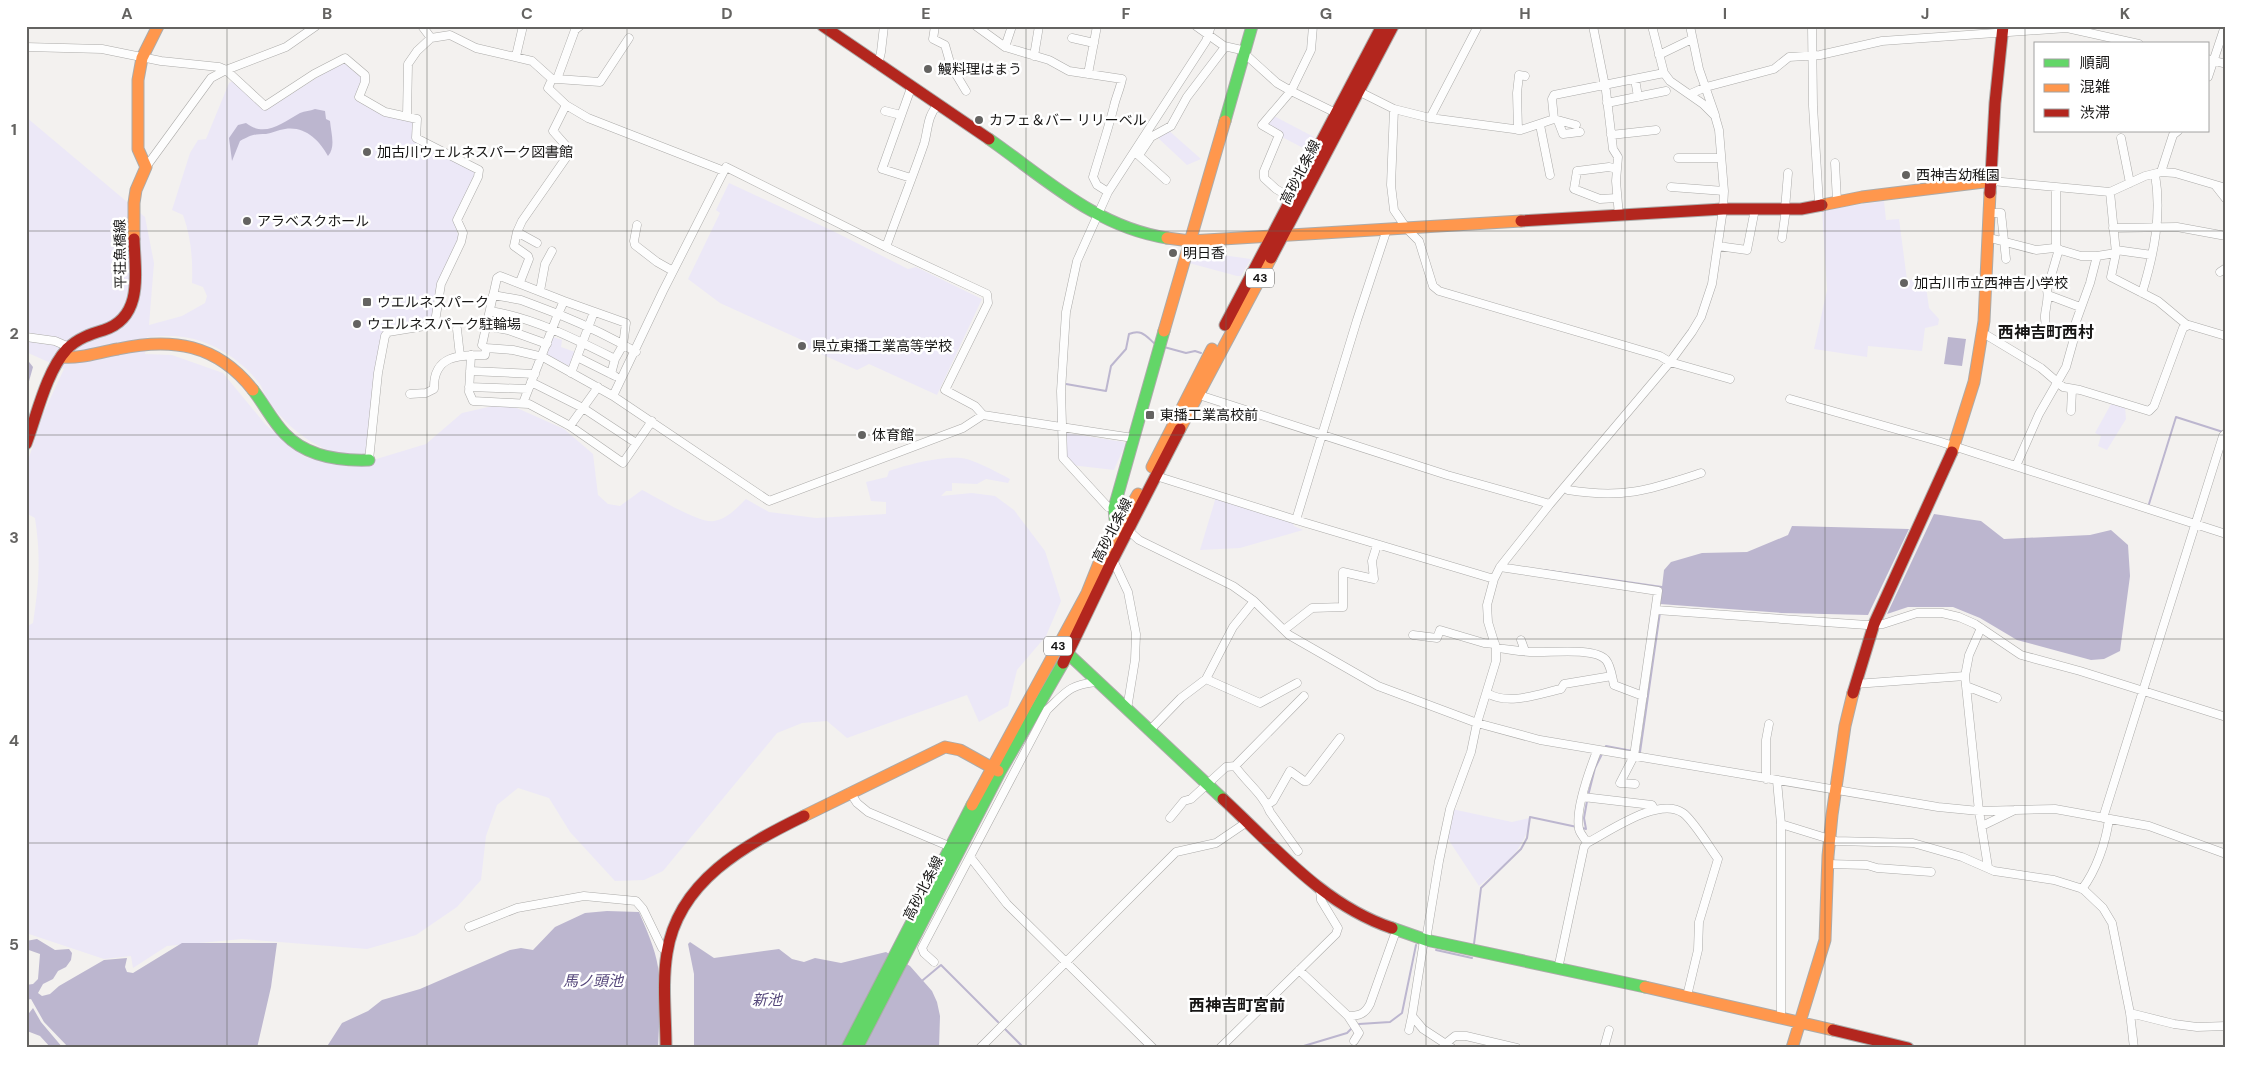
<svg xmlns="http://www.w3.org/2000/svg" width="2252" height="1074" font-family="'DM Sans','Noto Sans JP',sans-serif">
<rect width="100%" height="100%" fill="#f3f1ef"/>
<path fill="#ece8f7" d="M340 63H345L361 77 362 82 354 98 386 115 414 120 415 140 476 171V176L454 220 459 239 438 282 432 320 383 332 374 379 367 452 363 455C348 454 333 454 319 446 299 436 281 419 268 400 264 395 263 388 259 383 243 362 216 343 189 338 176 335 160 336 147 337L145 354 172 355 223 373 266 425 305 457 350 467 426 444 462 413 506 403 564 429 593 454 598 495 608 504 620 506 642 490C656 497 700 524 714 521 727 519 737 508 746 499L769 512 816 518 886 514V502L871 501 866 482 887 477 889 471C908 464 949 454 967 459 982 464 997 472 1010 479L1008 483 986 479 977 484 952 483V491H946L941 496 972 493 995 496 1014 510 1045 551 1061 601 1046 636 1017 670 1008 706 979 722 967 695 847 738 827 721 802 723 777 733 663 871 644 880 615 881 570 832 549 798 518 788 497 805 486 836 481 880 457 907 416 935 367 949 242 939 167 946 133 968 131 956 104 959 26 933V627L33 623C39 584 41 557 35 518L26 513V467L43 414 64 369 26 352V117L145 217 154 263 149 325 182 316 205 303 207 296 203 287 192 283C193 260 191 237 183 215L172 210 190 153 198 140 206 139 229 83 233 81 266 110Z
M1272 115 1314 137 1307 150 1280 136 1282 132 1267 124Z
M1167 129 1201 159 1187 165 1157 137Z
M729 183 835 232 908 269 916 267 982 299 937 395 869 364 857 370 803 346 804 341 720 303 688 279 720 213 716 210Z
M1884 201 1886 220 1899 219 1907 280 1925 279 1929 308 1939 319 1938 325 1925 328 1922 351 1868 346 1867 357 1814 349 1827 290 1822 210Z
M1193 251 1251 259 1241 276H1237L1189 263Z
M553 337 562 340 561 347 575 352 571 367 547 355Z
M2111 404 2125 407 2126 419 2107 450 2098 446 2101 436 2095 433Z
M1066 433 1124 442 1125 445 1114 470 1071 465 1065 457Z
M1216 497 1292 521 1294 526 1303 530 1240 548 1200 550Z
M1452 809 1512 822 1529 818C1529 847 1500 869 1479 886L1446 836Z"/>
<path fill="#bcb6cf" d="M315 109 325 111 326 119 330 121C331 133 336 147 328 156 319 140 305 126 285 129 278 130 272 133 266 134 254 134 251 135 240 141L232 161 229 138 238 125 246 123C265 138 282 123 300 113 305 111 310 111 315 109Z
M1948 337 1966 339 1962 366 1944 364Z
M26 358 33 367 26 392Z
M1934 514 1981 521 2004 539 2090 535 2111 530 2128 545 2130 576 2120 651 2104 659 2091 660 2017 640 1980 618 1953 607H1908L1887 614Z
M1792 526 1909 529 1868 615 1782 613 1660 604 1664 570 1671 562 1702 553 1747 552 1788 535Z
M607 911 639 912C646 929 655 948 658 967 662 993 659 1021 658 1048H326L342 1023 368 1011 382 1000 420 989 510 950 521 948 533 950 555 927 585 913Z
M37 939 55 950 69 949 72 953 71 960 66 967 58 971 53 979 43 984 38 993 42 996 50 994 59 986 104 960 127 958 125 967 127 972 133 973 182 943H277L271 987 257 1048H69L44 1022 31 999 26 1000V985L33 984 38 979 40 954 26 949V941Z
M690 942 714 958 779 949 792 959 804 962 815 958 841 963 886 952 910 966 932 991 937 1002 940 1016 939 1048H694V974L688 944Z
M33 1008 41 1022 63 1048H51L40 1036 27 1031 26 1017Z"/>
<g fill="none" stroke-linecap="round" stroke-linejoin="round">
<path stroke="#bcb6cf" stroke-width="2" d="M1164 347 1186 353 1195 351 1201 353
M1066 384 1106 391 1111 366 1126 349 1129 334C1141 329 1145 335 1154 343
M2149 504 2176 417 2223 432
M1543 570 1662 587
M1606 748V746L1632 751
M1636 751 1640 752 1660 612
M1588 796 1595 768 1602 754
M1582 828 1586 829 1584 818 1587 801
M1474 944 1481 888 1521 849 1527 838 1530 817 1577 827
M1436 950 1472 958
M923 980 941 965 998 1022
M1359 1024 1390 1022 1402 1013 1416 945
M1004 1028 1024 1048
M1297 1048 1347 1033 1351 1029"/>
<g stroke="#acaba9" stroke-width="9">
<path id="street" d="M422 26 431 38 450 35 476 48 532 61 552 79 548 88 566 105 588 118 724 171
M935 26 933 39 945 45 951 66 966 91
M976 26 1005 47 1012 26
M1196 26 1224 46 1246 51
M1593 26 1606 91 1613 149 1618 157 1616 181 1619 216
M1690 26 1699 69 1715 115
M1812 26 1813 106 1819 204
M1072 38 1094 43
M26 47 102 49 161 61 219 67 226 70 265 106 314 74 345 58 365 75V82L359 97 385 112 417 119 416 138 479 170 478 177 457 220 463 233 461 242 441 284 435 322 431 325 388 332 385 336 378 373 369 460
M1005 47 1049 60 1069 71 1122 79C1120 89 1116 97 1114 106 1108 130 1100 153 1093 177L1097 185 1108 192
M1245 54 1277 83 1291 91 1311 50 1313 26
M1659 55 1692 39
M516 56 523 26
M1034 56 1039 26
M2208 59 2226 64
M878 65 881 52 884 26
M1088 74 1097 26
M2208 77 2225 26
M554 79H557L575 30 580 26
M557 79 600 82 629 38
M1635 79 1638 97
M911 88 882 169 911 178
M1358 91 1394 109 1430 118 1521 130 1554 119 1576 125
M1690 94 1706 87 1774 69 1789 57 1820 55 1882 41 2067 28 2139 44
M1607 103 1666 91
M1394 109 1391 185 1394 210 1407 229 1419 241 1433 286 1439 291 1660 356 1670 362 1730 379
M885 111 901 115
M407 116 408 64 417 51 431 38
M1430 118 1478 26
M1554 119 1552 99 1554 95 1664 73
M1558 121 1563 134 1580 132
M1540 125 1550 175
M1518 130 1517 93 1519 75 1525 76
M1611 135 1656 130
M2121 138 2130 183
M1136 153 1166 180
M1139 155 1151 137 1171 126 1187 97 1225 47
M1678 158H1721
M1835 163 1837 201
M146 167 211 78 226 70 286 47 316 26
M2161 172 2173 135 2178 131
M1992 181 2110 192 2145 176 2161 172 2175 173 2226 188
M2215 185 2226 199
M1671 187 1724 191
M1291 198 1276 189 1264 178V171L1279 135 1262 125 1291 91 1336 113
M1617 198 1600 199 1574 189 1577 171 1609 167 1617 169
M1785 209 1788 173
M1991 213H2001L2006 259
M637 225 634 241 635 245 657 262 673 271
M2113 228 2177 227 2226 236
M1387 229 1357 320 1296 520 1494 579
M517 232 537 243
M1782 238 1786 209
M1990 238 2036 250 2054 248 2081 256H2097
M1718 246 1747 250 1755 209
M886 247C898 213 912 179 924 144 928 131 927 115 938 105
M2056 249V188
M2059 249 2047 290C2050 303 2041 315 2047 327L2073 335
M2116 250 2152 255
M2116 253 2111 277 2158 301 2187 325
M2220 272 2226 268
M520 282 529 259 528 256 514 246 517 232 522 221 568 155V148L553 131 566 105
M540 291 545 264 552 251
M2142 293C2154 254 2162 215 2155 174
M493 295 521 300 558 314 523 403
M2048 295 2080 307
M490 311C534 318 575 339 615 359
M486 326 508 330 547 344
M457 329 460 356
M1983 333 2041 368 2063 387 2080 390 2149 411 2154 406 2183 328 2189 325 2226 336
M26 337 55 341 69 347
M486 348 482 345 497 278 500 276 564 301
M471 355 469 392 473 401 529 404 570 426 623 463 652 421
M577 357 615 376
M470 371 535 374
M571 373 594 312
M611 374 615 359 623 345 626 323 564 301 558 314C585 325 611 337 636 352
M531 382 583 408 636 443
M469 387 528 389
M410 394 426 393 434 389C433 355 459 355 485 355L486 348 513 350 543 357 613 396 769 501 963 428 983 415
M1199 395 1447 475 1550 504
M613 396 663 291 726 167 886 247 987 294 988 303 945 390 975 406 983 415 1133 438
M1790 399 1941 442 2226 534
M2071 411 2072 390
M570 426 598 387
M2016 466 2039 414 2066 367 2073 342V330L2090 283 2097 256 2116 253 2110 192
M1156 476 1296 520
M1565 487 1568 490C1624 499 1649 490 1701 473
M1108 507 1063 458 1061 391 1066 312 1077 261 1108 192 1206 41 1211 26
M1129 531 1139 540 1233 586 1254 601 1289 635 1378 686 1477 723 1540 740 1938 807 1979 811 2055 809 2149 826 2226 854
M1113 560 1128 592 1136 634 1135 660 1127 709
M1500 567 1658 591 1634 756 1620 783 1635 784
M1656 610 1867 625 1883 624 1917 613H1942L1959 617 1975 624 2021 655 2080 671 2226 717
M1981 628 1969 655 1965 676 1979 811 1988 867
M1284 630 1312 608 1343 607V572L1374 579 1372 561 1377 545
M1413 635 1437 638 1440 630 1484 643 1495 644
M1521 640 1525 651
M1496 648C1508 649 1521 652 1534 652 1550 653 1595 647 1606 660 1611 666 1612 677 1614 685L1643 696
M1206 679 1260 703 1297 683
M1855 684 1965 676
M1966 686 1997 698
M1487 693C1509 706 1538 694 1561 689L1564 684 1612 676
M1149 731 1181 698 1206 679 1233 627 1254 601
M1235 766C1246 782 1263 794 1270 812L1298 851
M1766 779V740L1769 724
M1777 781 1781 824V1019
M850 792 857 803 868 812 951 847
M1583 797 1652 805 1654 809
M1267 805 1273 801 1290 771 1304 781H1307L1340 738
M1170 818 1184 801 1191 799 1226 767 1235 766 1304 696
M2103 818 2223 436 2226 433
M1781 824 1836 841 1913 843 1962 857 1994 871 2054 880 2083 889 2103 908 2112 923 2130 1013 2134 1048
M1982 826 2015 810
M1587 843C1610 831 1659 796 1683 813 1693 820 1710 848 1718 859L1699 922 1698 950 1687 996
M971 858 1007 904 1153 1048
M1827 864 1867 865 1877 868 1931 872
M2082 889C2096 871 2106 842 2109 819
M469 927 517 908 584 896 636 901 643 909 662 948 667 951
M1424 940 1412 1016 1423 1029 1452 1048
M1426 940 1439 861 1450 809 1471 752 1477 723 1496 661V648L1488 622 1487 605 1494 579 1500 567 1550 504 1670 362 1692 332 1701 317 1712 284 1723 209 1724 191 1719 130 1715 116 1703 104 1670 81 1664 73 1652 26
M934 962 924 953 922 948 1047 710C1066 692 1069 685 1096 682
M1558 969 1584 847 1587 843C1585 838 1580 834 1579 829 1575 810 1590 769 1597 751
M1299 970 1348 1016C1359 1016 1365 1014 1370 1004L1396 931
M2130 1013 2174 1024 2197 1027 2226 1026
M1348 1016 1359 1033 1354 1041
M1409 1030 1412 1016
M1445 1044 1455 1036H1466L1517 1048
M980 1048 1176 852 1216 843 1247 822
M1220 1048 1336 934 1338 928 1321 900 1320 890
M1604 1048 1609 1030"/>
</g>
<g stroke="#acaba9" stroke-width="13">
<path id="fast" d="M1225 121 1252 26
M989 139C1046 179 1096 227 1167 238
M253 390C264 404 273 422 285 434 306 456 340 461 369 460
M1128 530 1115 519 1114 508 1164 331
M1062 648 1223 799
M1392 928 1426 940 1645 987
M847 1048 972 805
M857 1048 1000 772 1063 663"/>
</g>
<g stroke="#acaba9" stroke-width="13">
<path id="slow" d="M1822 205 1862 197 1992 181
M1167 238 1190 241 1521 221
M134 239V203L136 190 146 167 138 149V80L142 58 158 26
M1164 331 1225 121
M61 357C81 359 99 352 118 349 172 337 217 344 253 390
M1180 429 1271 258
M1952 452 1974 382 1984 321 1990 193
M1152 467 1212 349
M972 805 1087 593 1099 563 1138 494
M804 816 945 747 960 750 998 771
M1645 987 1833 1030
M1792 1048 1825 940 1828 856 1832 815 1845 726 1853 693"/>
</g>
<g stroke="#acaba9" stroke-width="13">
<path id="jam" d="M823 26 989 139
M1990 193 1995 103 2003 26
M1521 221 1723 209H1801L1822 205
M1271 258 1393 26
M1225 325 1382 26
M26 444C37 415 46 372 67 349 78 338 91 334 104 330 144 317 135 272 134 239
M1063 663 1110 565 1180 429
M1853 693 1874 624 1952 452
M1223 799C1275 847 1323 905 1392 928
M1833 1030 1908 1048
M666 1048C666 1016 662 984 667 953 678 881 745 845 804 816"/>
</g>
<use href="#street" stroke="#fdfdfd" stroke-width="8"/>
<use href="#fast" stroke="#63d668" stroke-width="11"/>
<use href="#slow" stroke="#ff974d" stroke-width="11"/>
<use href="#jam" stroke="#b3261e" stroke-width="11"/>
</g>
<path fill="none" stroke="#646361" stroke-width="1" stroke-opacity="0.55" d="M227 26V1048M427 26V1048M627 26V1048M826 26V1048M1026 26V1048M1226 26V1048M1426 26V1048M1625 26V1048M1825 26V1048M2025 26V1048M26 231H2226M26 435H2226M26 639H2226M26 843H2226"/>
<g fill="#646361" stroke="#fff" stroke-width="2">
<circle cx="928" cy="69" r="5"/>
<circle cx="979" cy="120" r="5"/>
<circle cx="367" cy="152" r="5"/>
<circle cx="1906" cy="175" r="5"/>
<circle cx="247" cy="221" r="5"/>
<circle cx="1173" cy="253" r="5"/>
<circle cx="1904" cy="283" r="5"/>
<rect x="362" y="297" width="10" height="10" rx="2.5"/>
<circle cx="357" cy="324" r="5"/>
<circle cx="802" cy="346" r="5"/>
<rect x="1145" y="410" width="10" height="10" rx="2.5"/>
<circle cx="862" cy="435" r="5"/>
</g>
<g text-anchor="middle" stroke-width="5" stroke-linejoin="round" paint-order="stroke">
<g fill="#fff" stroke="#5d5c5b" stroke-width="1">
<rect x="1246" y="268.5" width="28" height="19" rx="4"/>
<rect x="1044" y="636.5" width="28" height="19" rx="4"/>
</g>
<g font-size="12" font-weight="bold" fill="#171615">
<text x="1260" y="282">43</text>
<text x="1058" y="650">43</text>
</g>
<g font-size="14" fill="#171615" stroke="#fff" text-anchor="start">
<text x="938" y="74">鰻料理はまう</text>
<text x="989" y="125">カフェ＆バー リリーベル</text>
<text x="377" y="157">加古川ウェルネスパーク図書館</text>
<text x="1916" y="180">西神吉幼稚園</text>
<text x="257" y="226">アラベスクホール</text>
<text x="1183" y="258">明日香</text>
<text x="1914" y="288">加古川市立西神吉小学校</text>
<text x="377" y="307">ウエルネスパーク</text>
<text x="367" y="329">ウエルネスパーク駐輪場</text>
<text x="812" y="351">県立東播工業高等学校</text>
<text x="1160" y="420">東播工業高校前</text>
<text x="872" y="440">体育館</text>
</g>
<g font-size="14" fill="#171615" stroke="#fff">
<text transform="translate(1300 172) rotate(-63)" y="5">高砂北条線</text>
<text transform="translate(120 254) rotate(-91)" y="5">平荘魚橋線</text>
<text transform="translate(1112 530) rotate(-63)" y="5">高砂北条線</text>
<text transform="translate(923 888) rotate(-63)" y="5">高砂北条線</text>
</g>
<g font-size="15" font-style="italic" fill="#56487b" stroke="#fff">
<text x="593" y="986">馬ノ頭池</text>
<text x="767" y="1005">新池</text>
</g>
<g font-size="16" font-weight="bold" fill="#171615" stroke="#fff">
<text x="2046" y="338">西神吉町西村</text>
<text x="1237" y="1011">西神吉町宮前</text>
</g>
</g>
<rect width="2252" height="1074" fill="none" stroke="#ffffff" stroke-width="55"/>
<rect x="2034" y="42" width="175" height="90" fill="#ffffff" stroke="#a2a2a1"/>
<rect x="2044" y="59" width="25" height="8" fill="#63d668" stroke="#a2a2a1"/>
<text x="2080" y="68" font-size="15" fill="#171615">順調</text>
<rect x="2044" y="84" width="25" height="8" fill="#ff974d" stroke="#a2a2a1"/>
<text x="2080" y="92" font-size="15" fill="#171615">混雑</text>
<rect x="2044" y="109" width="25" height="8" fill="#b3261e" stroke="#a2a2a1"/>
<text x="2080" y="118" font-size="15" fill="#171615">渋滞</text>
<rect x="28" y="28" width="2196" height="1018" fill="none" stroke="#646361" stroke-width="2"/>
<g font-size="16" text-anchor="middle" font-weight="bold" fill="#646361">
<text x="127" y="19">A</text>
<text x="327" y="19">B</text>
<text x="527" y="19">C</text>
<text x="727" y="19">D</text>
<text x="926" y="19">E</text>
<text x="1126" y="19">F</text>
<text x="1326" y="19">G</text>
<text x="1525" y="19">H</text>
<text x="1725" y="19">I</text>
<text x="1925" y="19">J</text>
<text x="2125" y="19">K</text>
<text x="14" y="135">1</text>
<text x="14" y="339">2</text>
<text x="14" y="543">3</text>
<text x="14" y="746">4</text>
<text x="14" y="950">5</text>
</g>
</svg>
